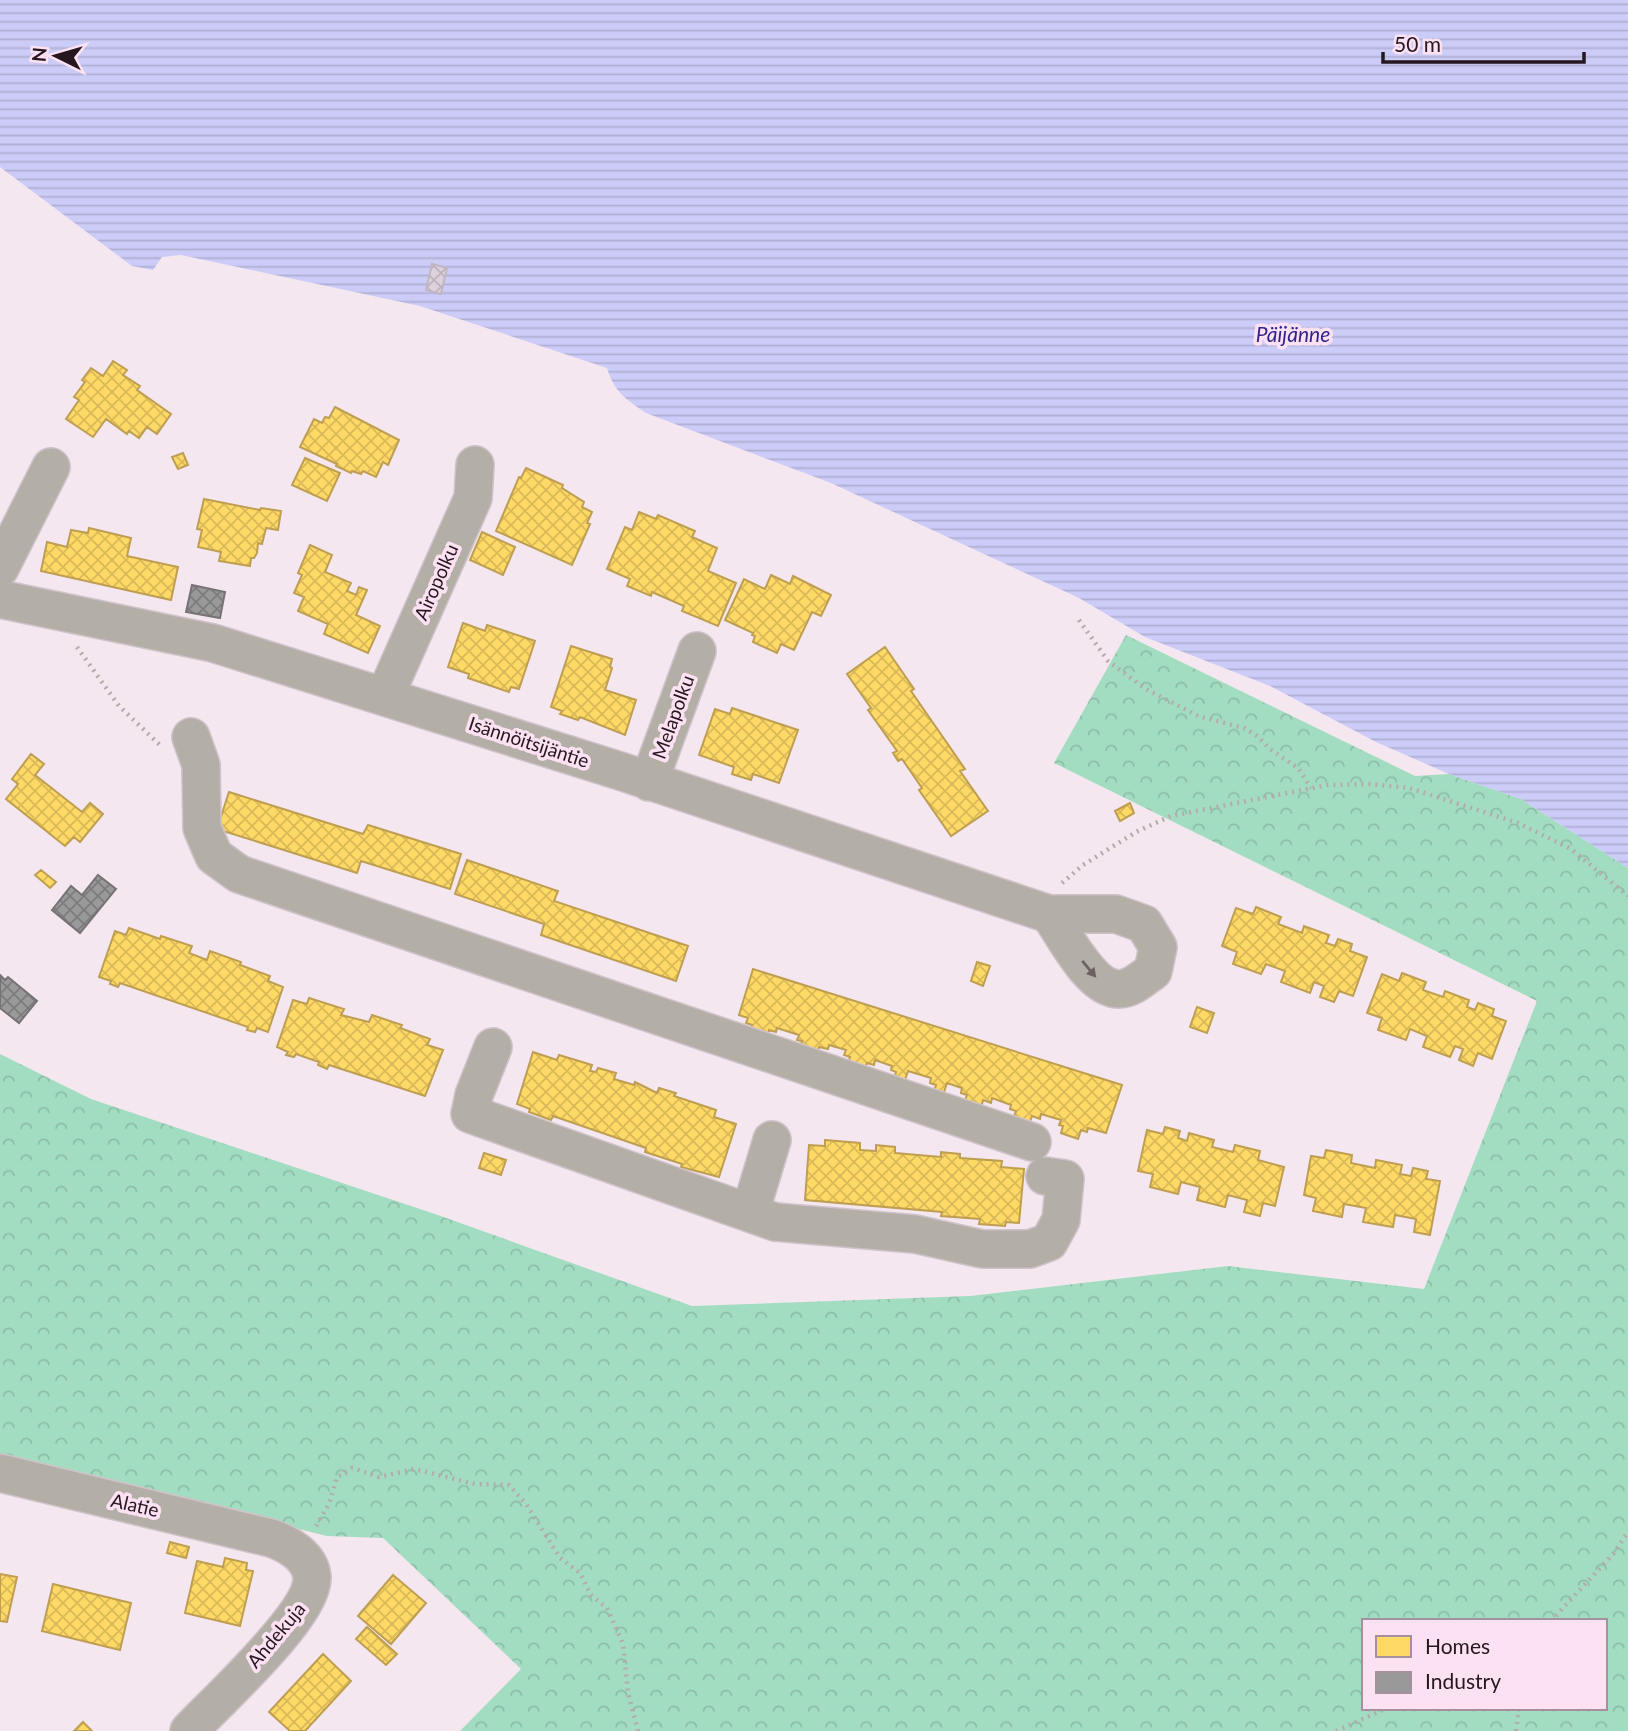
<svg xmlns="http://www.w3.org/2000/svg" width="1628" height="1731" font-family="Lato,sans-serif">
<defs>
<pattern id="forest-crowns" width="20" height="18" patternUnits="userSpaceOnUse" patternTransform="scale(1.75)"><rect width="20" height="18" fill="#a3ddc1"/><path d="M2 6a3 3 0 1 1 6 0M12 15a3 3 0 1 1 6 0" fill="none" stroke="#8cbda6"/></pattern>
<pattern id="water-rules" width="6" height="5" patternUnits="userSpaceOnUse" patternTransform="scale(1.75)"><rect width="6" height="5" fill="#ccccf8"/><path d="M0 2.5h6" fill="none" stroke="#afaed4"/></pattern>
<pattern id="homes-cross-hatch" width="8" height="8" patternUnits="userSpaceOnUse" patternTransform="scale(1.75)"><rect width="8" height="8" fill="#ffd966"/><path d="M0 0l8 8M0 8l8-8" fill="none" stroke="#daba58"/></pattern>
<pattern id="industry-cross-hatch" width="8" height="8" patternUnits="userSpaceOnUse" patternTransform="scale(1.75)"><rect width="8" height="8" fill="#999"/><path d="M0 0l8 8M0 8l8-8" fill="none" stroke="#7d7c7c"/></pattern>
<pattern id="building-cross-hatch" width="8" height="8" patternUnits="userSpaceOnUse" patternTransform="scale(1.75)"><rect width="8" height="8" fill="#ddd1dd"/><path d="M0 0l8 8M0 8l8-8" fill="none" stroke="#beb3bd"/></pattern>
</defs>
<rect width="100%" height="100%" fill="#f5e7f0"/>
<path fill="url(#forest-crowns)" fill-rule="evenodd" d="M1126 635 1415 776 1449 774 1521 799 1628 868V1731H460L521 1669 383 1538 327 1536 0 1455V1054L91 1099 435 1214 692 1306 970 1296 1228 1266 1424 1289 1537 1001 1054 763ZM1364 1621H1605V1708H1364Z"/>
<path fill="url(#water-rules)" d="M0 0H1628V868L1521 799 1449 774 1376 742 1270 686 1145 637 1079 598 831 483 646 413C626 399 614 392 607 368L420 306 181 255 162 257 153 270 132 266 0 167Z"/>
<path fill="url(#homes-cross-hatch)" stroke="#be9e51" stroke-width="2" d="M113 361 127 370 123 375 140 386 137 390 171 414 157 434 147 427 139 438 129 431 127 434 106 419 93 437 66 419 79 400 74 397 85 382 82 380 91 368 103 376Z
M335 407 399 440 388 465 383 462 376 477 363 471 361 474 352 471 351 473 336 466 337 464 300 447 314 419 322 423 325 417 329 418Z
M183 453 188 465 178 469 172 457Z
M305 458 340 473 327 501 292 485Z
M526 468 563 485 562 488 584 502 582 507 592 512 587 523 590 524 572 565 496 531 519 477 521 478Z
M204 499 260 510 261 508 281 511 278 530 266 528 262 544 258 543 257 553 254 558H251L250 566 219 561 221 552 198 547 202 530 197 529Z
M639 512 656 519 658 515 695 531 692 537 717 548 708 571 736 583 718 626 682 611 684 606 652 592 651 596 627 586 630 579 607 569 625 527 632 530Z
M89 528 131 538 127 556 178 567 171 600 41 571 47 542 67 547 71 530 88 533Z
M482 532 515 547 503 575 470 560Z
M310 545 332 555 325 572 351 583 347 591 356 595 359 587 367 590 356 615 380 626 368 653 324 634 328 624 298 611 304 597 294 593 302 575 298 573Z
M771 575 790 584 793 576 831 595 821 616 812 612 794 650 781 644 777 653 753 642 755 636 752 635 753 633 725 620 744 579 765 589Z
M463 623 485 631 487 625 535 641 519 689 511 687 509 692 468 678 469 674 448 667Z
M571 646 612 659 610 667 612 668 605 690 636 700 625 735 580 717 578 720 560 714 562 711 551 707Z
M885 647 914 689 911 691 965 769 960 771 988 811 951 836 919 790 922 788 902 759 898 761 893 753 897 751 868 710 871 708 847 674Z
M732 708 798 730 779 783 753 774 751 780 732 774 734 767 699 755 715 709 730 714Z
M31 754 44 764 35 775 82 812 90 803 103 814 80 842 74 837 65 846 6 799 18 784 12 779Z
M229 792 363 834 368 825 461 854 450 889 361 861 357 873 217 829Z
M1130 803 1134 813 1120 821 1115 811Z
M467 860 558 891 554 901 688 946 676 981 541 935 544 924 455 894Z
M41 870 56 882 50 888 35 875Z
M1256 907 1281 917 1278 924 1302 933 1304 926 1329 935 1326 943 1335 946 1338 939 1352 944 1350 951 1367 957 1353 996 1339 991 1334 1002 1320 997 1324 986 1314 982 1310 993 1281 982 1285 971 1266 964 1261 974 1233 964 1237 952 1222 946 1236 908 1253 914Z
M129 928 160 939 161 936 192 946 189 953 207 960 210 951 241 962 240 965 270 976 268 981 283 987 268 1032 257 1028 255 1032 247 1030 248 1027 120 983 118 987 110 984 111 981 99 977 115 931 126 935Z
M977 962 990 966 983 986 971 981Z
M753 969 1122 1085 1106 1133 1088 1128 1087 1132 1081 1130 1078 1139 1061 1133 1063 1126 1059 1125 1061 1120 1041 1114 1040 1119 1032 1116 1029 1124 1013 1119 1016 1111 1010 1109 1011 1105 992 1098 991 1103 983 1100 981 1108 964 1103 967 1095 961 1093 962 1088 947 1083 943 1095 934 1092 936 1085 930 1083 931 1078 908 1071 904 1083 894 1080 896 1072 891 1070 892 1066 875 1060 874 1065 867 1063 865 1069 848 1064 850 1057 844 1055 846 1050 829 1045 828 1049 819 1047 817 1054 800 1048 802 1041 797 1040 799 1035 777 1028 776 1032 769 1030 767 1037 750 1032 752 1025 746 1023 748 1018 739 1015Z
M1402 973 1426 982 1423 990 1443 997 1445 991 1469 1000 1467 1007 1475 1010 1478 1003 1494 1009 1492 1016 1506 1021 1492 1059 1478 1053 1473 1066 1459 1060 1463 1049 1455 1046 1450 1057 1423 1047 1427 1036 1410 1029 1406 1040 1378 1030 1382 1018 1367 1013 1382 974 1399 981Z
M309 998 344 1009 341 1015 369 1022 372 1015 402 1025 400 1028 430 1039 427 1045 443 1050 425 1096 329 1065 327 1069 318 1065 319 1062 296 1054 294 1057 286 1055 288 1052 277 1047 293 1000 307 1004Z
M1197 1007 1214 1013 1207 1033 1190 1027Z
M533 1052 557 1060 559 1055 592 1065 590 1071 596 1072 598 1068 616 1073 614 1079 634 1085 635 1082 657 1093 659 1088 676 1093 674 1096 716 1110 714 1117 736 1124 719 1177 681 1167 682 1164 645 1152 646 1148 553 1116 551 1120 529 1112 530 1109 517 1104Z
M1165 1127 1180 1131 1178 1138 1187 1141 1189 1133 1214 1140 1212 1147 1233 1152 1235 1145 1260 1151 1258 1160 1284 1167 1275 1206 1263 1203 1260 1216 1244 1212 1247 1200 1228 1195 1225 1207 1197 1200 1200 1187 1181 1182 1178 1194 1150 1187 1153 1174 1138 1171 1147 1130 1163 1134Z
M825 1140 860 1143V1150L876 1151V1145L895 1147V1153L941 1157V1152L960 1154V1158L1002 1161 1001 1167 1024 1169 1019 1223 1006 1222 1005 1226 979 1224 980 1219 941 1216 942 1212 805 1200 809 1145 825 1146Z
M1326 1150 1352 1155 1351 1163 1375 1168 1376 1160 1402 1165 1400 1174 1411 1176 1413 1168 1428 1171 1426 1179 1440 1181 1430 1235 1414 1232 1416 1219 1395 1215 1393 1227 1363 1222 1366 1208 1344 1204 1342 1217 1313 1211 1316 1198 1304 1195 1311 1156 1324 1158Z
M484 1153 506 1160 501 1175 479 1168Z
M170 1542 189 1547 186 1558 167 1553Z
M225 1558 247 1563 246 1570 253 1571 240 1626 185 1613 197 1561 223 1567Z
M0 1574 17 1577 7 1622 0 1621Z
M393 1575 426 1603 391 1644 358 1616Z
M53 1584 131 1603 120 1650 42 1631Z
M367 1627 397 1654 386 1665 356 1639Z
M323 1654 351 1681 305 1731H290L269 1712Z
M83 1722 92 1731H74Z"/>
<path fill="url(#industry-cross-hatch)" stroke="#767275" stroke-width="2" d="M192 585 225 592 220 618 186 612Z
M98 875 116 889 80 933 52 910 71 886 82 895Z
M0 975 5 980 8 977 37 1001 19 1023 0 1008Z"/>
<path fill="url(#building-cross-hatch)" stroke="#c1b6c0" stroke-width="2" d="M432 264 447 268 441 294 426 290Z"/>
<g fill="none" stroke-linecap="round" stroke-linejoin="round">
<g stroke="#cfc2ca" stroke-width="40">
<path id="minor" d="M0 568 51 467
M0 599 213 643 620 771 1049 914H1116L1144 924 1158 947 1153 971C1143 978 1132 989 1119 989 1090 989 1065 935 1049 914
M385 696 473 498 475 465
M191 737 201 765 202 828 214 856 239 874 1032 1142
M649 782 697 651
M493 1047 474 1095 470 1114 775 1222 915 1234 982 1249H1030L1049 1242 1061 1220 1065 1179 1045 1176
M750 1213 772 1140
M0 1473 271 1538C288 1544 310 1556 312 1577 314 1614 216 1702 189 1731"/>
</g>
<path stroke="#b3aca8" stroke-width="4.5" stroke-dasharray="2 5" stroke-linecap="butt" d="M1079 620 1108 661 1146 689 1198 716 1244 728 1257 736 1270 749 1298 768 1311 788
M77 647 119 706 162 747
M1062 883 1083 865 1136 832 1171 816 1328 785 1370 784 1409 788 1518 823 1571 849 1628 896
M316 1526 329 1504 337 1477 352 1468 379 1477 414 1469 475 1484 509 1485 526 1504 560 1558 580 1573 591 1595 607 1608 623 1644 628 1693 638 1731
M1551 1621 1613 1554 1628 1532
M1336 1731 1387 1708
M1516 1731 1519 1708"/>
<use href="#minor" stroke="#b4afa6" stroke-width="37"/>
</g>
<defs><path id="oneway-solid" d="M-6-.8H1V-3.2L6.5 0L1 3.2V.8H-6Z" transform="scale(1.75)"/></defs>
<use fill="#6c6263" href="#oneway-solid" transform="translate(1089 969) rotate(50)"/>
<g text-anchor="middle" stroke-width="7" stroke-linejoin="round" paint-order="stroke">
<g font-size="19" fill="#251620" stroke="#fbe1f1">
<text transform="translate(436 582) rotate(-66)" y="7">Airopolku</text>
<text transform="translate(673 717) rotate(-70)" y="7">Melapolku</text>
<text transform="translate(529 742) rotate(18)" y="7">Isännöitsijäntie</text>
<text transform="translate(135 1505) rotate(13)" y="7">Alatie</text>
<text transform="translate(276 1635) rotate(-50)" y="7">Ahdekuja</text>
</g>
<g font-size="21" font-style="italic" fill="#31248f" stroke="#fbe1f1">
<text x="1293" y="342">Päijänne</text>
</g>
</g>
<rect x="1362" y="1619" width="245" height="91" fill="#fbe1f1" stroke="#a5909d" stroke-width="2"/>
<rect x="1376" y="1636" width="35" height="21" fill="#ffd966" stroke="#a5909d" stroke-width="2"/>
<text x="1425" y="1654" font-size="21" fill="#251620">Homes</text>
<rect x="1376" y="1672" width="35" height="21" fill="#999999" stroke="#a5909d" stroke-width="2"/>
<text x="1425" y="1689" font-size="21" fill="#251620">Industry</text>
<g transform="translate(56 56) rotate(275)" stroke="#fbe1f1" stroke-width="5" paint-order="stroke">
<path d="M0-5L12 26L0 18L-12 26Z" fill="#251620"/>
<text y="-10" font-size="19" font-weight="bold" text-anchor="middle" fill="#251620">N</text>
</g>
<path d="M1383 52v10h201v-10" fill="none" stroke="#251620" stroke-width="3.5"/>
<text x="1394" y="52" font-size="21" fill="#251620" stroke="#fbe1f1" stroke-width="5" paint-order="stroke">50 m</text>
</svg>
